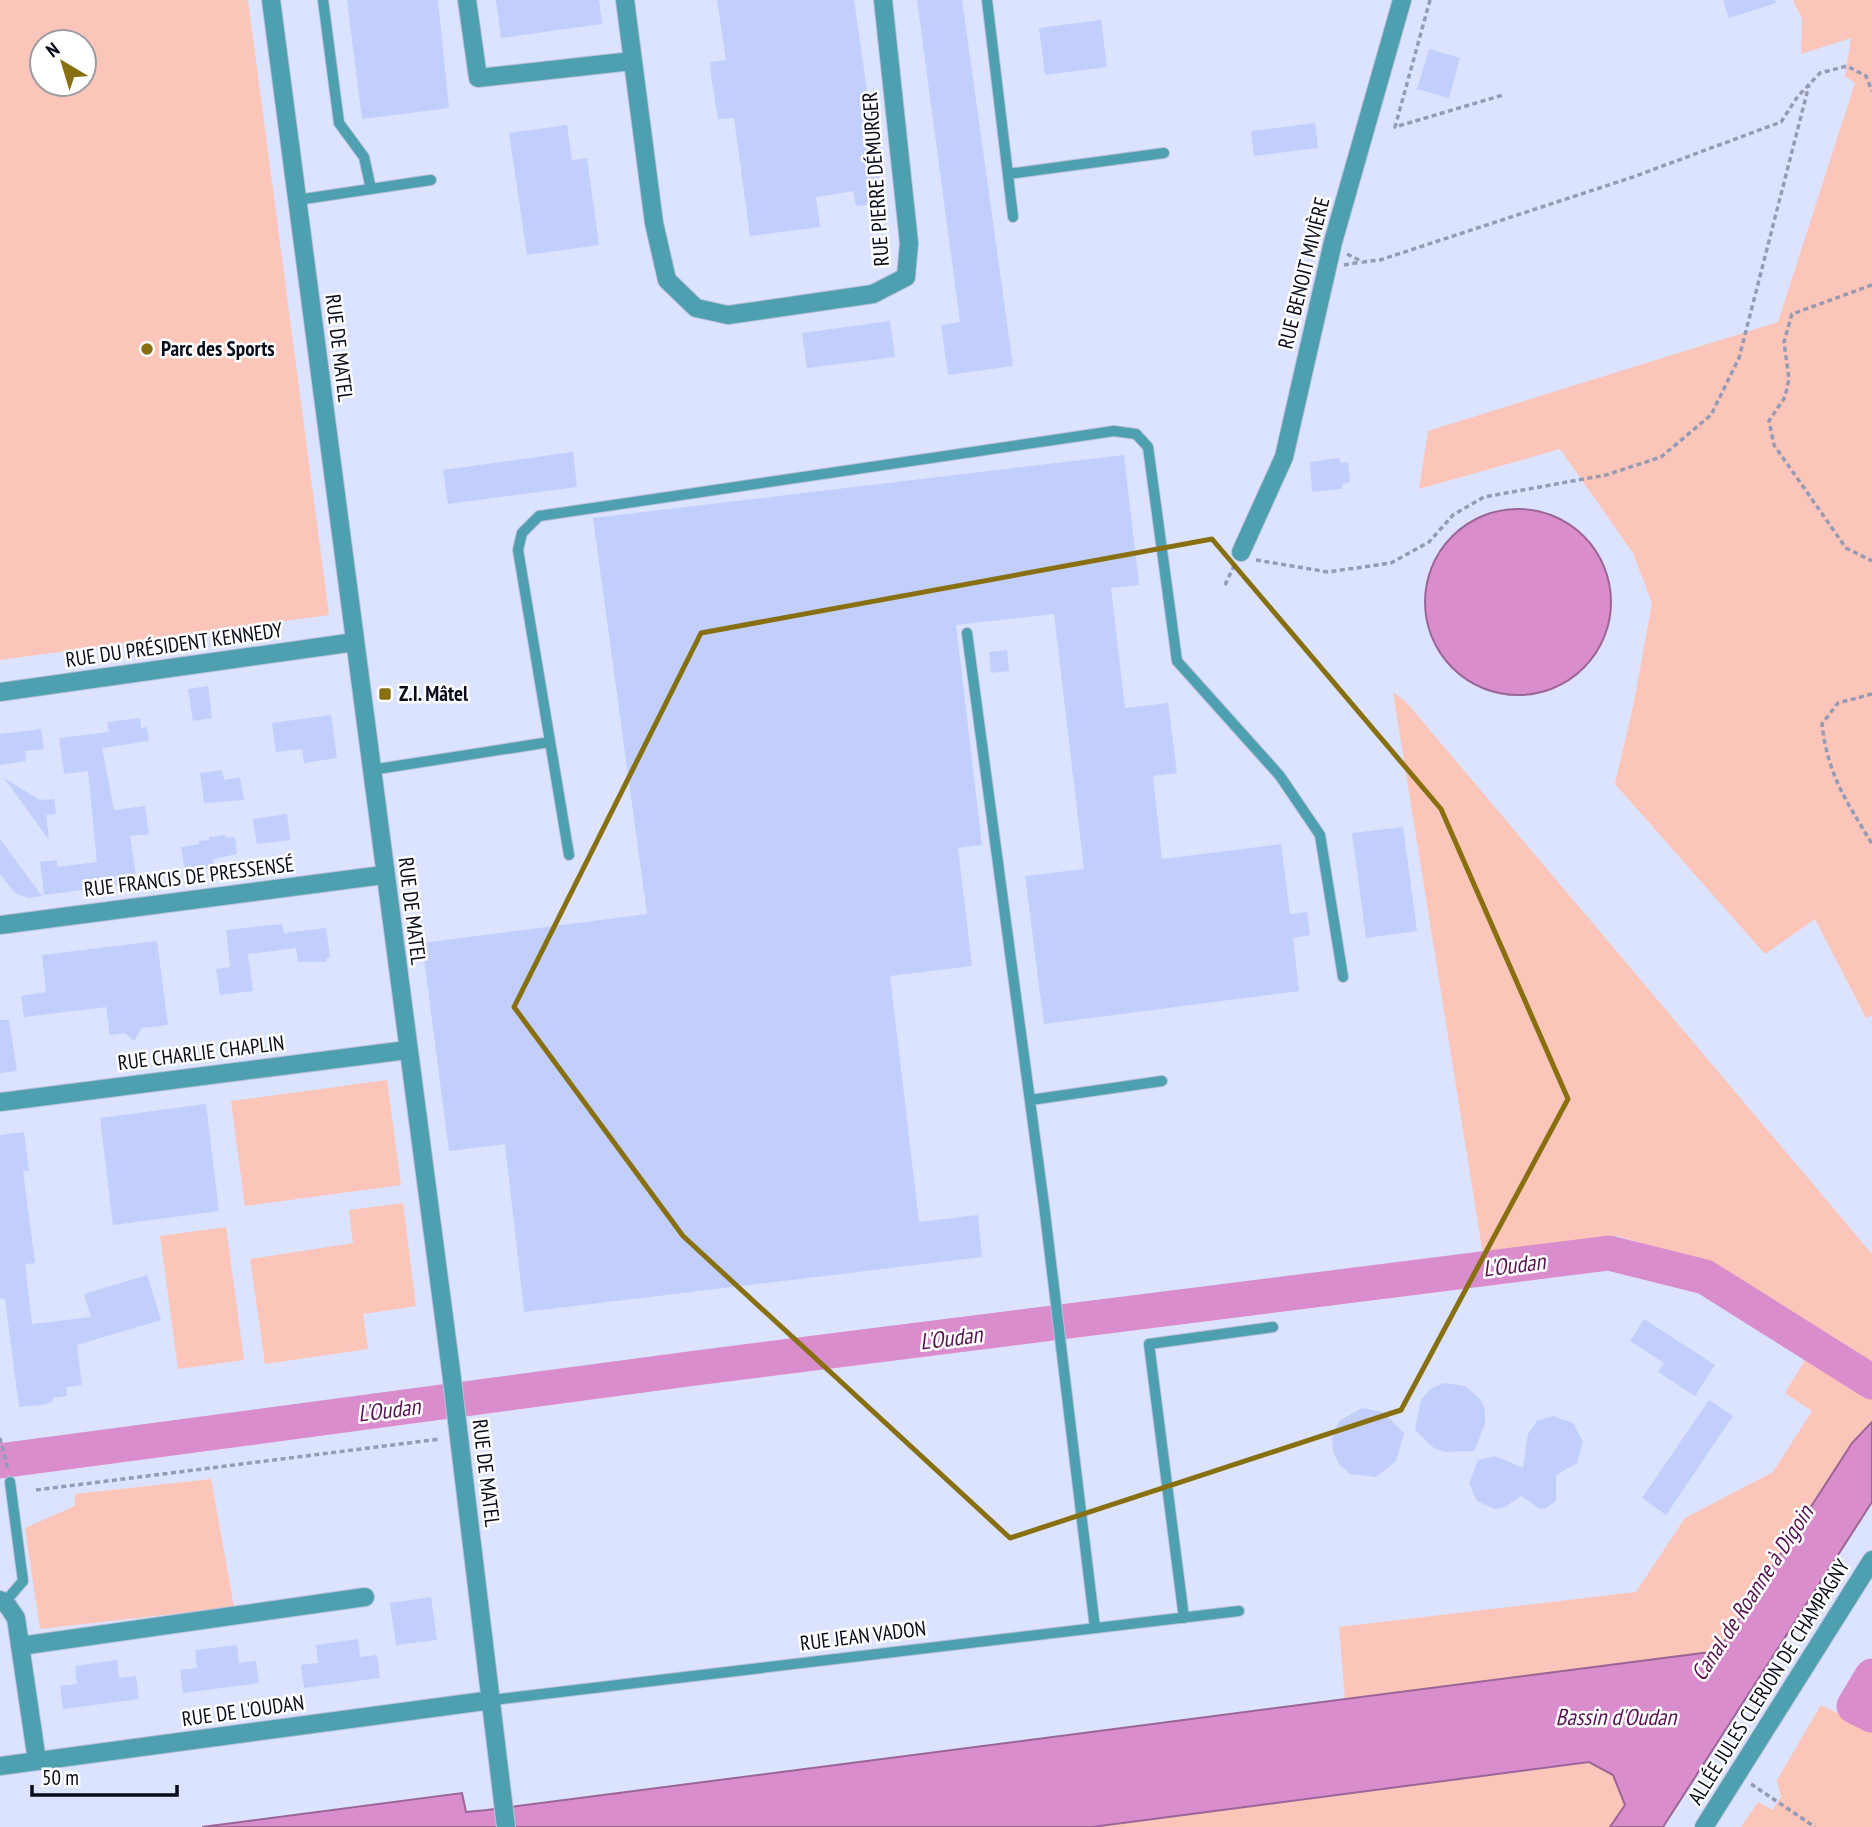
<svg xmlns="http://www.w3.org/2000/svg" width="1872" height="1827" font-family="'PT Sans Narrow',sans-serif">
<rect width="100%" height="100%" fill="#dbe3ff"/>
<path fill="#fbc5b9" fill-rule="evenodd" d="M0 0H248L329 615 0 660ZM42 42H84V84H42Z
M1793 0H1872V1015L1866 1018 1815 919 1765 954 1615 784 1634 702 1652 603 1633 553 1560 449 1419 489 1428 431 1778 322 1855 83 1845 76 1851 38 1801 54 1802 19Z
M1393 692 1407 703 1872 1254V1364L1709 1264 1618 1236 1483 1255Z
M387 1080 401 1185 245 1206 231 1101Z
M403 1203 416 1306 363 1314 368 1349 265 1364 250 1259 353 1243 349 1210Z
M226 1227 244 1360 178 1369 160 1236Z
M1805 1360 1872 1399V1422L1852 1443 1719 1651 1345 1700 1339 1627 1636 1592 1685 1518 1773 1472 1812 1411 1785 1393Z
M211 1479 234 1607 40 1629 25 1528 75 1506V1494Z
M1821 1705 1872 1730V1827H1741L1758 1802 1772 1810 1781 1797 1777 1780Z
M1589 1762 1613 1775 1625 1805 1610 1827H1093Z"/>
<path fill="#da8dcd" stroke="#9b6697" stroke-width="2" d="M1425 602a93 93 0 1 1 186 0a93 93 0 1 1-186 0Z
M1872 1422V1502L1663 1827H1610L1625 1805 1613 1775 1589 1762 1092 1827H202L462 1793 466 1812 487 1810 1718 1651 1852 1443Z"/>
<g fill="none" stroke-linecap="round" stroke-linejoin="round">
<path stroke="#da8dcd" stroke-width="35" d="M0 1461 696 1368 1609 1253 1705 1277 1872 1382
M1872 1676 1854 1706 1872 1715"/>
</g>
<path fill="#c2cefb" d="M347 0H438L449 108 362 119Z
M496 0H599L602 24 501 38Z
M717 0H854L883 203 856 206 853 191 816 197 820 227 750 236 734 118 718 119 711 76 710 62 726 60Z
M917 0H962L1013 366 948 375 941 325 960 322Z
M1723 0H1775L1776 3 1729 18Z
M1101 20 1107 67 1045 75 1039 28Z
M1429 49 1460 58 1449 98 1417 89Z
M1315 123 1318 148 1254 156 1251 131Z
M567 125 572 160 587 158 599 245 527 255 509 133Z
M890 321 895 357 807 368 802 333Z
M573 452 577 487 448 504 443 470Z
M1124 455 1139 585 1111 588 1125 708 1168 703 1177 773 1153 776 1162 859 1281 844 1290 914 1307 912 1310 935 1293 938 1299 991 1044 1024 1025 876 1084 869 1054 614 956 625 982 845 958 848 972 966 890 976 919 1222 978 1215 982 1257 524 1312 505 1144 449 1151 422 943 647 914 593 518Z
M1339 458 1341 463 1348 462 1350 482 1342 484V489L1312 492 1310 462Z
M1007 650 1009 671 991 673 989 652Z
M208 686 212 718 193 721 188 689Z
M331 715 337 758 304 763 302 749 276 752 272 723Z
M140 718 141 728 147 727 149 741 102 748 114 810 145 806 149 834 130 836 137 883 44 895 40 862 57 860V867L97 862 88 771 64 774 59 738 109 732 107 722Z
M41 729 44 749 25 751 26 761 0 765V734Z
M222 770 224 780 240 777 244 800 204 803 200 773Z
M4 778 40 800 54 799 56 814 46 815 49 840Z
M287 814 290 840 257 844 253 819Z
M1403 827 1417 931 1366 938 1352 833Z
M226 835V838L235 837 237 854 213 859 214 868 185 872 181 847 199 844V841L209 840V837Z
M0 839 42 896 28 898 15 893 0 874Z
M282 924 284 933 326 928 330 957 326 958V962H298L296 948 248 954 253 991 220 995 216 969 230 967 226 930Z
M157 941 168 1025 142 1028 134 1041 125 1033 110 1035 106 1007 24 1017 21 996 46 992 42 955Z
M0 1020H9L17 1071 0 1073Z
M206 1104 219 1211 113 1225 100 1118Z
M24 1132 29 1171H23L35 1263 25 1264 32 1324 91 1317 84 1294 147 1275 161 1320 77 1345 82 1385 66 1387 67 1396 53 1398V1401L43 1405 19 1407 5 1298 0 1299V1135Z
M1644 1319 1715 1365 1695 1396 1658 1372 1664 1363 1630 1341Z
M1444 1383 1465 1386 1480 1399 1485 1410V1424L1474 1451 1445 1452 1434 1448 1415 1430 1421 1400 1430 1389Z
M1709 1400 1733 1416 1666 1515 1642 1498Z
M1362 1408 1383 1412 1404 1433 1396 1461 1376 1477 1350 1474 1339 1464 1333 1451 1332 1439 1339 1421Z
M1553 1416 1573 1423 1583 1442 1577 1463 1556 1475V1501L1546 1508 1540 1509 1521 1496 1505 1507 1495 1509 1477 1501 1469 1483 1478 1460 1495 1456 1523 1468 1528 1434 1537 1421Z
M431 1597 437 1640 396 1645 390 1603Z
M358 1639 360 1657 377 1655 380 1678 304 1688 301 1665 318 1663 316 1645Z
M237 1645 239 1663 256 1661 259 1683 183 1693 180 1670 197 1668 195 1650Z
M117 1660 119 1678 136 1676 139 1699 63 1709 60 1686 77 1684 75 1666Z"/>
<g fill="none" stroke-linecap="round" stroke-linejoin="round">
<g stroke="#b9c0da" stroke-width="12">
<path id="lane" d="M323 0 339 123 364 157 371 189
M987 0 1013 217
M1008 174 1164 153
M297 200 431 180
M967 633 1044 1205 1095 1628
M371 770 550 742
M569 855 518 550 522 533 539 516 1114 431 1136 434 1148 447 1177 661 1280 776 1320 835 1343 977
M1030 1100 1162 1081
M5 1602 23 1581 10 1482
M1184 1618 1149 1344 1273 1327
M492 1700 1239 1611"/>
</g>
<g stroke="#b9c0da" stroke-width="20">
<path id="street" d="M271 0 451 1371 506 1827
M467 0 478 78 632 61
M625 0 654 223 667 280 696 308 728 315 873 294 906 277 909 243 883 0
M1241 552 1284 457 1333 242 1402 0
M0 692 355 642
M0 925 383 875
M0 1102 407 1050
M0 1600 5 1602 16 1618 37 1761
M20 1646 365 1597
M0 1766 492 1700
M1704 1827 1872 1560"/>
</g>
<path stroke="#959bb3" stroke-width="3.5" stroke-dasharray="5 3.5" stroke-linecap="butt" d="M1430 0 1395 127 1503 95
M1347 254 1363 262 1380 260 1633 177 1781 122 1798 96 1820 73 1847 66 1866 76 1872 91
M1344 265 1361 262
M1872 285 1792 314 1784 342 1789 379 1785 397 1769 421 1774 445 1846 548 1872 561
M1256 560 1328 572 1391 563 1429 542 1453 515 1484 497 1606 475 1661 457 1711 415 1739 358 1809 85
M1225 585 1234 566
M1872 694 1838 703 1822 724C1828 776 1846 800 1872 844
M0 1438 8 1470
M36 1490 440 1439
M1751 1784 1815 1827"/>
<use href="#lane" stroke="#4ea0b0" stroke-width="10"/>
<use href="#street" stroke="#4ea0b0" stroke-width="18"/>
</g>
<path fill="none" stroke="#887011" stroke-width="5" stroke-linejoin="round" d="M1212 539 1441 809 1568 1099 1401 1410 1010 1538 683 1236 514 1007 701 633Z"/>
<g fill="#887011" stroke="#fff" stroke-width="2.5">
<circle cx="147" cy="349" r="7"/>
<rect x="378" y="687" width="14" height="14" rx="3.5"/>
</g>
<g text-anchor="middle" stroke-width="5" stroke-linejoin="round" paint-order="stroke">
<g font-size="21" fill="#080b1a" stroke="#fff">
<text transform="translate(876 179) rotate(-94)" y="7">RUE PIERRE DÉMURGER</text>
<text transform="translate(1304 273) rotate(-76)" y="7">RUE BENOIT MIVIÈRE</text>
<text transform="translate(339 348) rotate(83)" y="7">RUE DE MATEL</text>
<text transform="translate(174 645) rotate(-8)" y="7">RUE DU PRÉSIDENT KENNEDY</text>
<text transform="translate(189 877) rotate(-7)" y="7">RUE FRANCIS DE PRESSENSÉ</text>
<text transform="translate(412 911) rotate(83)" y="7">RUE DE MATEL</text>
<text transform="translate(201 1053) rotate(-7)" y="7">RUE CHARLIE CHAPLIN</text>
<text transform="translate(486 1473) rotate(83)" y="7">RUE DE MATEL</text>
<text transform="translate(863 1636) rotate(-7)" y="7">RUE JEAN VADON</text>
<text transform="translate(1769 1682) rotate(-58)" y="7">ALLÉE JULES CLERJON DE CHAMPAGNY</text>
<text transform="translate(243 1711) rotate(-8)" y="7">RUE DE L'OUDAN</text>
</g>
<g font-size="21" font-weight="bold" fill="#080b1a" stroke="#fff" text-anchor="start">
<text x="161" y="356">Parc des Sports</text>
<text x="399" y="701">Z.I. Mâtel</text>
</g>
<g font-size="23" font-style="italic" fill="#581451" stroke="#fff">
<text transform="translate(1514 1265) rotate(-7)" y="8">L'Oudan</text>
<text transform="translate(951 1338) rotate(-7)" y="8">L'Oudan</text>
<text transform="translate(389 1410) rotate(-7)" y="8">L'Oudan</text>
<text transform="translate(1752 1593) rotate(-57)" y="8">Canal de Roanne à Digoin</text>
<text x="1616" y="1725">Bassin d'Oudan</text>
</g>
</g>
<g transform="translate(63 63) rotate(322)"><circle r="33" fill="#ffffff" stroke="#9c9da3" stroke-width="2"/>
<path d="M0-5L12 26L0 18L-12 26Z" fill="#887011"/>
<text y="-10" font-size="19" font-weight="bold" text-anchor="middle" fill="#080b1a">N</text>
</g>
<path d="M32 1785v10h145v-10" fill="none" stroke="#080b1a" stroke-width="3.5"/>
<text x="42" y="1785" font-size="21" fill="#080b1a" stroke="#ffffff" stroke-width="5" paint-order="stroke">50 m</text>
</svg>
